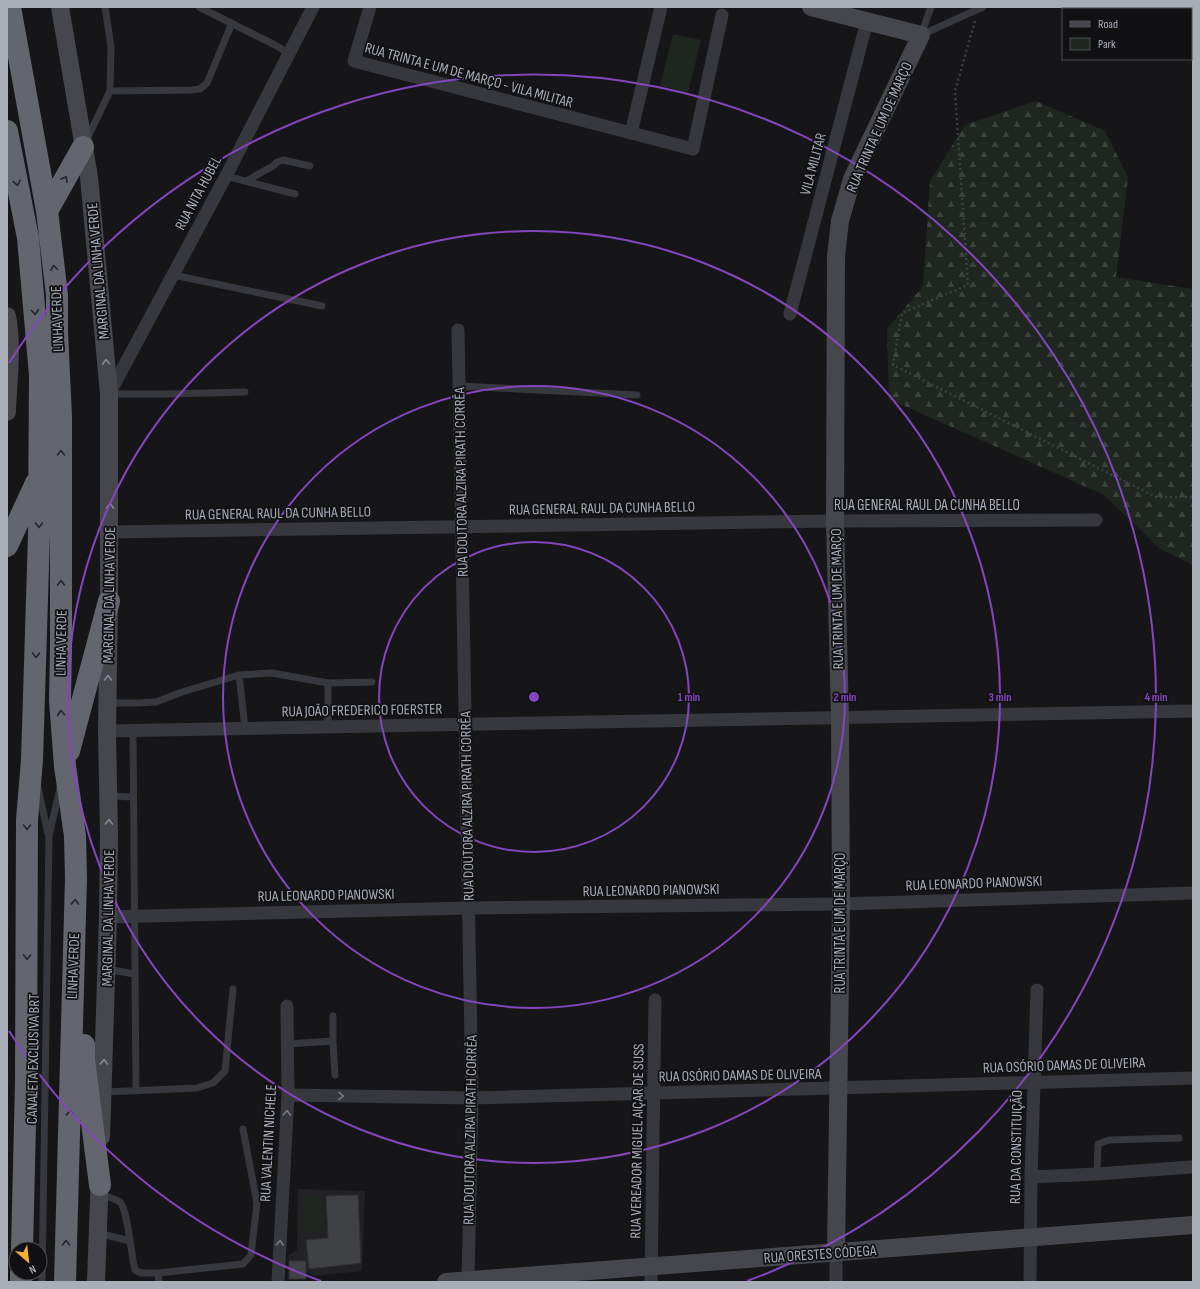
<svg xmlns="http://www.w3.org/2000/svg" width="1200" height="1289" font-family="'Sofia Sans Condensed',sans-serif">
<defs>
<pattern id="forest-firs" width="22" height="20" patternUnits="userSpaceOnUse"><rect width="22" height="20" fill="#1e261f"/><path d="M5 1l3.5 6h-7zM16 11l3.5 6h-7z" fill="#3c433d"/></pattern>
</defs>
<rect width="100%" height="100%" fill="#161618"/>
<path fill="#222225" d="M298 1189 365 1191 362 1271 314 1276 306 1271 303 1265 296 1261H289L288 1256 297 1250Z"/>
<path fill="url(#forest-firs)" d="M1036 101 1105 131 1128 177 1116 277 1193 289V565L1159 548 1104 495 889 399 887 329 923 286 930 181 965 125Z"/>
<path fill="#1e261f" d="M673 34 701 40 688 93 660 86Z
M303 1195 323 1196 322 1232 302 1231Z"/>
<path fill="#404145" stroke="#303034" d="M358 1195 361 1263 309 1269 306 1240 328 1238 326 1196Z
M289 1261H306V1279H289Z"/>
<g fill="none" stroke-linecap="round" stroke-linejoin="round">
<path stroke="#3d3f44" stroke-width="2.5" stroke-dasharray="2 3" stroke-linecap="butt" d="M975 21 955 91 968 285 902 313 893 365 1156 497H1193"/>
<path stroke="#37383d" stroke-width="7" d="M199 7 275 45 290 54
M921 35 983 7
M921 35 931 7
M110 91 191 90 200 89 207 83 232 23
M87 139 110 91 111 47 105 7
M226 176 295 194
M246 181 273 166 277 162 283 160 310 166
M173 275 322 306
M459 386 637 395
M110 394H168L245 392
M239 675 245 728
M328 683V727
M108 703H136L156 702 182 692 239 675 272 673 328 683 372 682
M133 731 136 1091
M38 788 48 834
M108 796 133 797
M107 969 134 974
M333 1016V1041L335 1075
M287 1044 333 1041
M104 1092 197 1088 213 1083 225 1071 233 989
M1097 1174 1098 1144 1109 1140 1179 1138
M99 1194C106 1196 114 1198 120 1202 128 1210 131 1256 135 1270L141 1273H158L243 1264 251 1255 257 1203 243 1129
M98 1233 130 1241
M158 1273 159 1282
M42 1282 49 836 60 788"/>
<path stroke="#37383d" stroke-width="13" d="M370 7 354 61 693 149 722 15
M631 133 661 7
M790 314 867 21
M458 330 472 1098 468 1280
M109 394 226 176 313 7
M110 532 835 521 1096 520
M107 731 1193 711
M108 917 469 908 841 904 1193 893
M288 1095 472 1098 1193 1078
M1031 1177 1097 1174 1191 1167
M278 1282 288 1095 287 1006
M651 1282 655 1000
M836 1282V1253
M1030 1282 1031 1177 1037 990"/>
<path stroke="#45474d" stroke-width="18" d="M60 7 89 177 109 394V601L107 731 109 835 108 917 101 1137
M811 7 921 35 852 179 840 221 836 256 835 521 840 718 841 904 836 1253
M7 316C13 346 8 381 7 412
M96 1282 100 1172
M446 1282 1193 1225"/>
<path stroke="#63666e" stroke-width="22" d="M10 7 47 211 57 295V332L61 417V647L60 701 65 766 75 836 76 878 65 1282
M7 131 28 238 40 375 39 535 32 760 27 820 26 1082 22 1249
M47 211 83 147
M7 546 36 483
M69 751 109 601
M84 1045V1060L100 1185
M21 1282V1273"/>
</g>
<defs><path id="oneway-chevron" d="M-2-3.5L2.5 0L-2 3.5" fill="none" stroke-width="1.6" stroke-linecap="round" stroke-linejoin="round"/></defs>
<g stroke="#26262a">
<use href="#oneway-chevron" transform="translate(65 179) rotate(-60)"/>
<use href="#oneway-chevron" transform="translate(17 183) rotate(79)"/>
<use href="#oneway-chevron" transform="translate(54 268) rotate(-97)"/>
<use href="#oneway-chevron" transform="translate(35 312) rotate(85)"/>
<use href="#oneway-chevron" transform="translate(61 453) rotate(-90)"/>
<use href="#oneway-chevron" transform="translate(39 525) rotate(90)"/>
<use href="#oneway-chevron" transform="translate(61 583) rotate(-90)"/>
<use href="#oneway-chevron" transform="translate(36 655) rotate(92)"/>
<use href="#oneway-chevron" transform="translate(61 713) rotate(-95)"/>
<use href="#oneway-chevron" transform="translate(27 827) rotate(90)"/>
<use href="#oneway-chevron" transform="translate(75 902) rotate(-88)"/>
<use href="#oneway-chevron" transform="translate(27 957) rotate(90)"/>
<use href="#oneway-chevron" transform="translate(70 1113) rotate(-89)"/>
<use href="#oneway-chevron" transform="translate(66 1243) rotate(-89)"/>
</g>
<g stroke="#858993">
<use href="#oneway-chevron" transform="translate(106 362) rotate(-95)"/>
<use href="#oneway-chevron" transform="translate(110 506) rotate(-90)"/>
<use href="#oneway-chevron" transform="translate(108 678) rotate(-89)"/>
<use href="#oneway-chevron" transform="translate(109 822) rotate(-91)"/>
<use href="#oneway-chevron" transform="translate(104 1062) rotate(-88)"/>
</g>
<g stroke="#757881">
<use href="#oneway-chevron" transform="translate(341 1096) rotate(1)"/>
<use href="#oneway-chevron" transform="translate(287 1113) rotate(-87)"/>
<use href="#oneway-chevron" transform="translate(280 1243) rotate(-87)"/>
</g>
<g fill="none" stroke="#8446be" stroke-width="2">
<circle cx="534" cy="697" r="155"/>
<circle cx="534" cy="697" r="311"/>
<circle cx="534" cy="697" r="466"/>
<path d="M321 1281A622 622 0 0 1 9 1031M9 363A622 622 0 1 1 747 1281"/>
</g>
<g text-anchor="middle" stroke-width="3.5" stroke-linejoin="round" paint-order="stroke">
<g font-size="15" fill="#a8adb8" stroke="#111113">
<text transform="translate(469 75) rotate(15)" y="5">RUA TRINTA E UM DE MARÇO - VILA MILITAR</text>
<text transform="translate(879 127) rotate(-66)" y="5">RUA TRINTA E UM DE MARÇO</text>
<text transform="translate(813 164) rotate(-75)" y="5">VILA MILITAR</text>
<text transform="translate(198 193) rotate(-62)" y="5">RUA NITA HUBEL</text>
<text transform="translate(98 271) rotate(-95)" y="5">MARGINAL DA LINHA VERDE</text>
<text transform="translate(57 319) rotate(-92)" y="5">LINHA VERDE</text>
<text transform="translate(461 482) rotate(-91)" y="5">RUA DOUTORA ALZIRA PIRATH CORRÊA</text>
<text x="927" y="510">RUA GENERAL RAUL DA CUNHA BELLO</text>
<text transform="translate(602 508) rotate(-1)" y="5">RUA GENERAL RAUL DA CUNHA BELLO</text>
<text transform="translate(278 513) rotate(-1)" y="5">RUA GENERAL RAUL DA CUNHA BELLO</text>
<text transform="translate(109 595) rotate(-89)" y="5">MARGINAL DA LINHA VERDE</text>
<text transform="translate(837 599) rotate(-91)" y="5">RUA TRINTA E UM DE MARÇO</text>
<text transform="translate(61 643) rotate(-89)" y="5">LINHA VERDE</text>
<text transform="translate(362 710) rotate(-1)" y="5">RUA JOÃO FREDERICO FOERSTER</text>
<text transform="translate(467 806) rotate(-91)" y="5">RUA DOUTORA ALZIRA PIRATH CORRÊA</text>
<text transform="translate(974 883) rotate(-2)" y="5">RUA LEONARDO PIANOWSKI</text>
<text transform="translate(651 890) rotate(-1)" y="5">RUA LEONARDO PIANOWSKI</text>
<text transform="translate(326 895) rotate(-1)" y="5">RUA LEONARDO PIANOWSKI</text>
<text transform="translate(108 918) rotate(-89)" y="5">MARGINAL DA LINHA VERDE</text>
<text transform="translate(840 923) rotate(-90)" y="5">RUA TRINTA E UM DE MARÇO</text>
<text transform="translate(73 966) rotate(-88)" y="5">LINHA VERDE</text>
<text transform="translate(33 1059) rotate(-89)" y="5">CANALETA EXCLUSIVA BRT</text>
<text transform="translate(1064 1065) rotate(-2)" y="5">RUA OSÓRIO DAMAS DE OLIVEIRA</text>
<text transform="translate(740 1075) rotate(-1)" y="5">RUA OSÓRIO DAMAS DE OLIVEIRA</text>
<text transform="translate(470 1130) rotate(-89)" y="5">RUA DOUTORA ALZIRA PIRATH CORRÊA</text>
<text transform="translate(637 1141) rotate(-89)" y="5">RUA VEREADOR MIGUEL AIÇAR DE SUSS</text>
<text transform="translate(268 1143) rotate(-87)" y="5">RUA VALENTIN NICHELE</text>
<text transform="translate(1016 1147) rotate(-89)" y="5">RUA DA CONSTITUIÇÃO</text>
<text transform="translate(820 1254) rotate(-4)" y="5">RUA ORESTES CÓDEGA</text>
</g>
</g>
<circle cx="534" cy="697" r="6" fill="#8446be" stroke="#111113" stroke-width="2"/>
<g font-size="12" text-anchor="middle" font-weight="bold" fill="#8446be" stroke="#111113" stroke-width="3.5" stroke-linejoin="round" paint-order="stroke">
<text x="689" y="701">1 min</text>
<text x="845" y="701">2 min</text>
<text x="1000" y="701">3 min</text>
<text x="1156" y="701">4 min</text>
</g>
<rect width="1200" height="1289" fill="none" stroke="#a8adb8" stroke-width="16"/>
<rect x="1062" y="8" width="130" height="52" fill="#111113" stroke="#4d4f55"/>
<rect x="1070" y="21" width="20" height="6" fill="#45474d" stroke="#4d4f55"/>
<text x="1098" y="28" font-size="12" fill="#a8adb8">Road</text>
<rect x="1070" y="38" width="20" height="12" fill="#1e261f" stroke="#4d4f55"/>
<text x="1098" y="48" font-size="12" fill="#a8adb8">Park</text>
<g transform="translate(28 1261) rotate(152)"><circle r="19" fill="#111113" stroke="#4d4f55"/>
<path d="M0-3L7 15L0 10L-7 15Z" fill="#f2b134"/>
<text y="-6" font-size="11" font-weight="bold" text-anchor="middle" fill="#a8adb8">N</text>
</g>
</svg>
